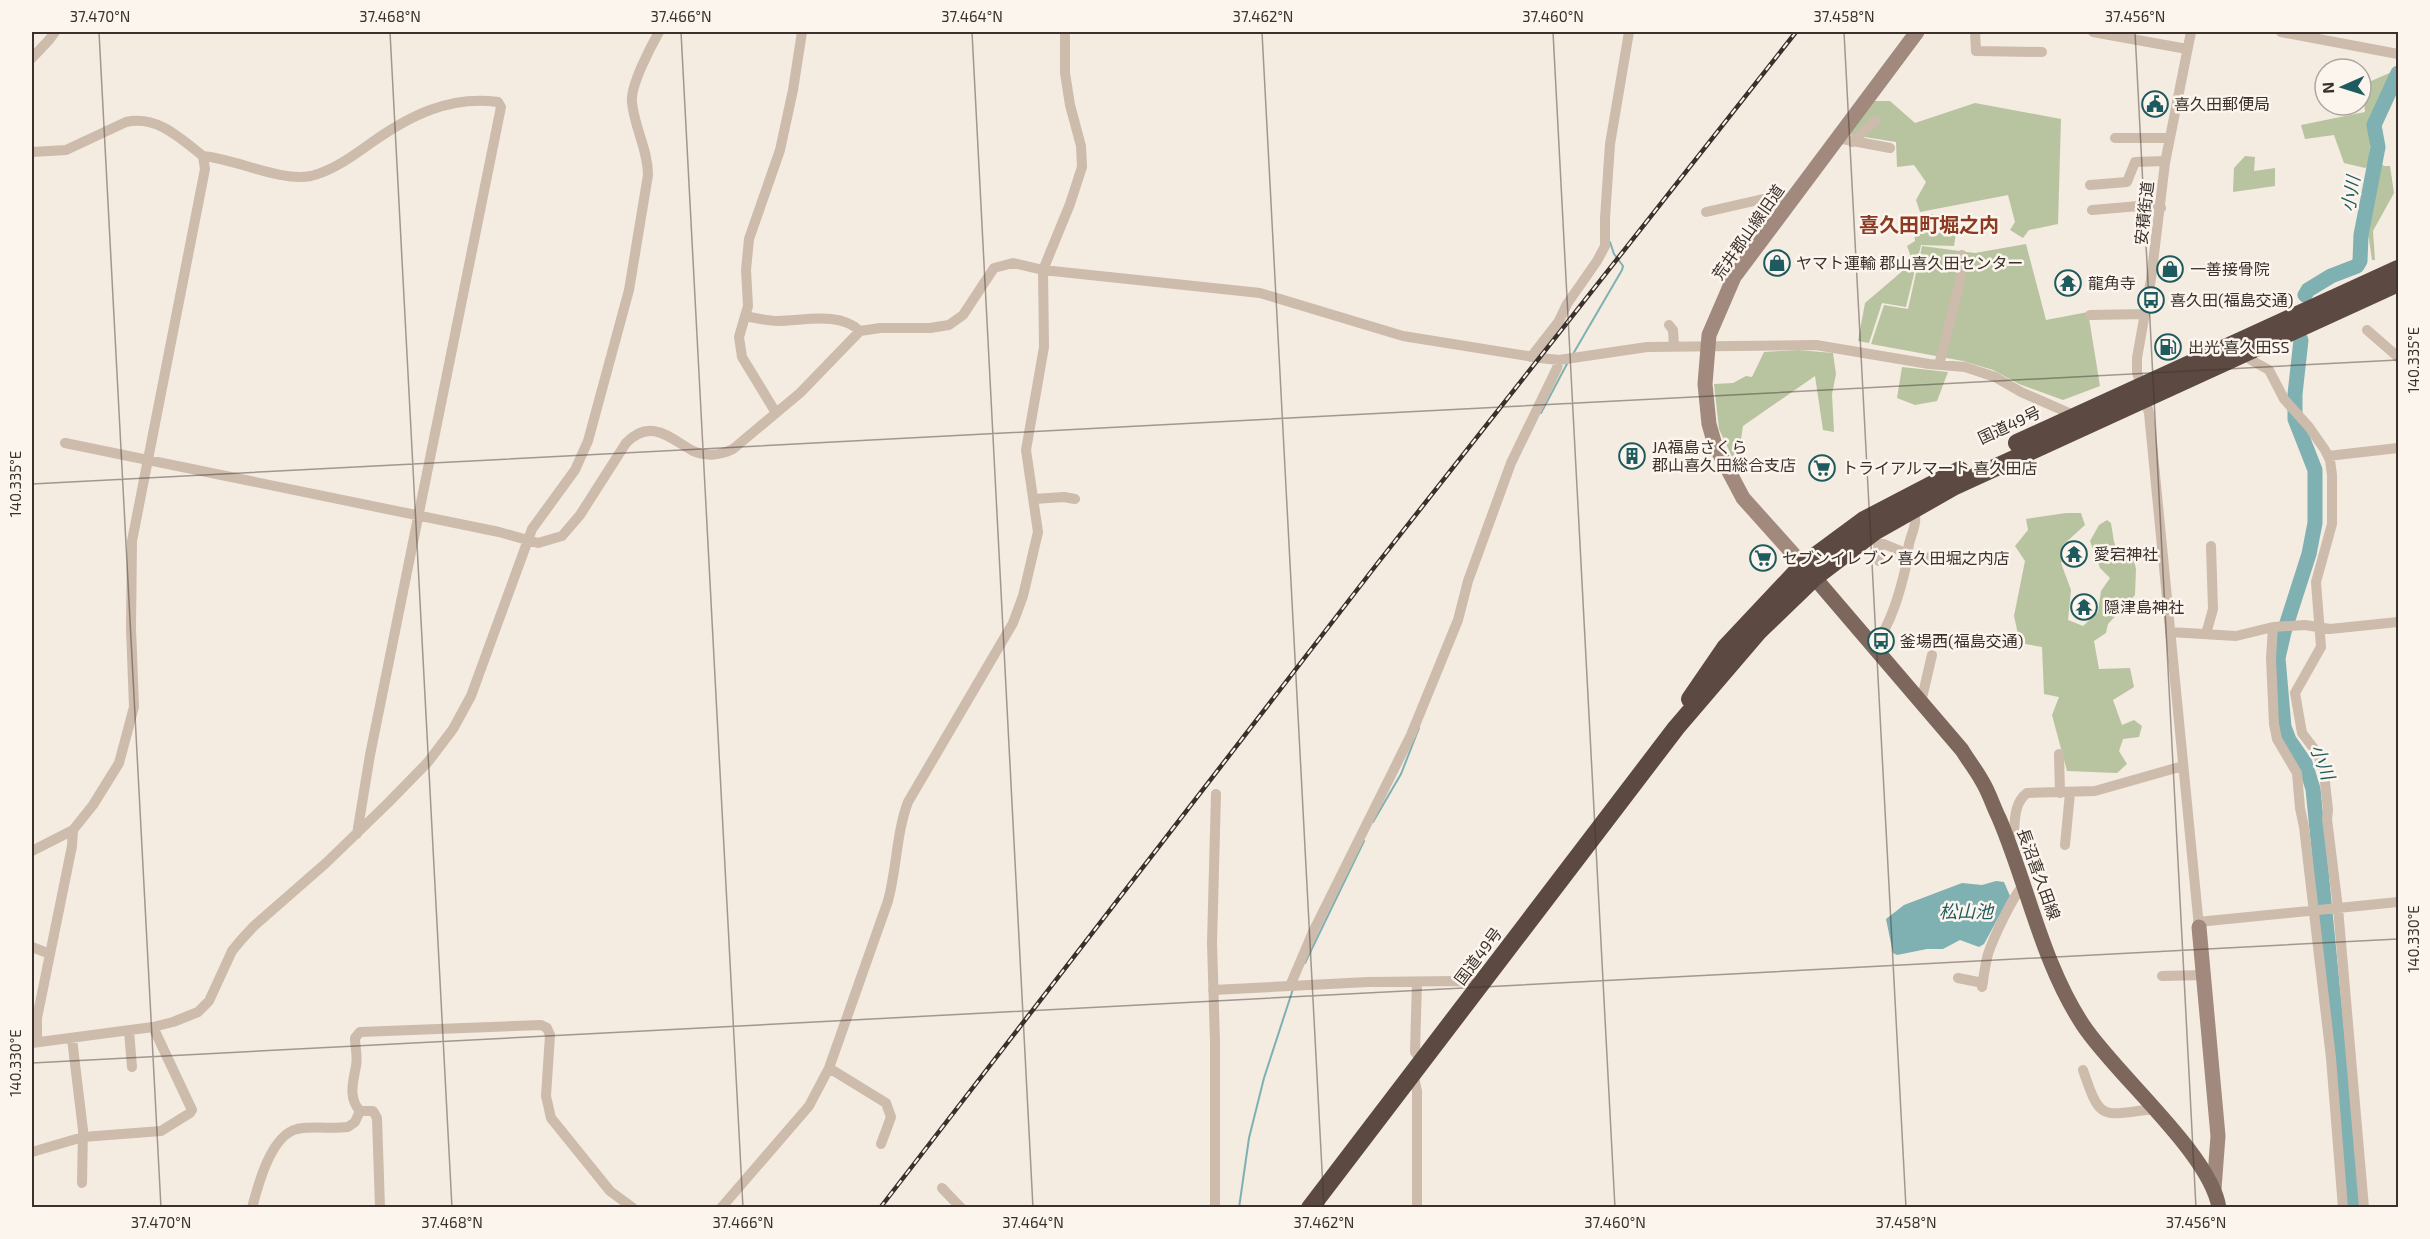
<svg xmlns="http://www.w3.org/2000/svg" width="2430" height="1239" font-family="'Exo 2','Noto Sans JP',sans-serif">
<rect width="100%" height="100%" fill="#f4ebe1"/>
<path fill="#b8c4a0" d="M2394 71 2382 91 2371 126 2369 165 2365 168 2344 163 2334 135 2305 139 2301 125 2365 112 2362 85Z
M1871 101H1890L1915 123 1975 103 2061 119 2058 224 2029 230 2023 238 2010 230 2015 222 2008 195 1920 212 1916 200 1926 182 1914 165 1897 167 1896 142 1846 134Z
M2245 156 2255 157 2254 171 2275 168V186L2233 192 2234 168Z
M2379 161 2384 166H2390L2394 193 2373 231 2375 260H2372L2369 239 2365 228Z
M1933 214 1935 236 1945 227H1957L1954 246 1921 245 1906 307 1882 303 1869 343 1858 341 1865 303 1913 262 1907 246 1915 241 1913 216Z
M2026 244 2046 320 2088 312 2100 386 2063 400 2019 384 1993 370 1963 361 1871 344 1884 305 1908 309 1922 246 1975 253Z
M1798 350 1833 353 1836 374 1832 394 1834 432 1823 430 1815 376 1743 426 1738 459 1734 461 1719 429 1714 384 1733 383 1746 376 1752 377 1764 352Z
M1902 367 1948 372 1937 401 1915 405 1897 398Z
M2066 513H2081L2085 525 2063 545 2067 553 2061 563 2071 590 2068 620 2083 626 2098 612 2101 591 2110 578 2100 568 2090 541 2099 525 2107 520 2111 523 2114 542 2122 561 2133 556 2136 569 2135 595 2108 624 2106 633 2094 641 2099 669 2130 668 2134 687 2113 700 2122 725 2134 720 2142 726 2139 737 2123 739 2119 751 2127 764 2117 773 2067 771 2052 715 2059 697 2044 694 2042 647 2020 643 2014 616 2025 561 2015 546 2028 530 2026 519Z"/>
<path fill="#7fb0b2" d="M1996 881 2004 882 2010 896 1984 944 1979 947 1960 940 1943 949H1927L1897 955 1893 953 1886 919 1904 905 1962 883 1982 885Z"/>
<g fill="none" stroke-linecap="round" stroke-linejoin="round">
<path stroke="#7fb0b2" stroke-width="2" d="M1573 354 1622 270 1623 266 1614 254 1610 242
M1541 413 1568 362
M1373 822 1401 774 1419 728
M1305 963 1364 841
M1239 1208 1249 1138 1264 1078 1293 989"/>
<path stroke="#7fb0b2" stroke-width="15" d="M2305 295 2308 290 2331 276 2357 266 2360 261 2361 235 2378 147 2374 125 2398 73
M2301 340 2295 394V419L2315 470V523L2309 554 2284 632 2278 658 2284 727 2289 740 2305 763 2313 789 2354 1208"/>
<path stroke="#cdbbac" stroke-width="10" d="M1975 32 1976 51 2042 52
M2093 32 2187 49
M2191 32 2165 163 2151 279 2137 358V372L2149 413 2199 927
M2281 32 2398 54
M32 58 49 40 55 32
M1837 138 1890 148
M2115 138H2170
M1852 142 1875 121
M32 152 66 150 126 122C157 115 180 138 203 156L205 169 132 541 131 628 134 707 119 763 93 805 73 830 32 851
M203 156C236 159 280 182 311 176 332 171 353 156 371 143 409 116 450 95 498 102L501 107 370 755 357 834
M2090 185 2127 182 2135 162 2165 161
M2092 210 2139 206 2161 208
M1706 212 1763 199 1793 198
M2090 315 2145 314
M745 316C756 318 767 321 778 321 803 321 839 311 860 331
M1669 325 1673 330 1674 346
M2367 330 2398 357
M2244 353 2251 360 2269 370 2284 399 2309 427 2325 450 2330 460 2332 475V524L2316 582 2321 647 2295 693 2302 733 2318 754 2324 773 2328 810 2327 819 2338 908 2364 1208
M1531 357 1559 321 1567 304 1597 261 1605 246V218L1610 144 1629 32
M1939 365 1961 277 1962 255
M776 413 742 357 739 337 748 306 746 270 749 239 780 150 793 90 802 32
M65 443 499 532 538 543 562 536 580 515 626 443C651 417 671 439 693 451 706 457 721 455 733 449L800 393 860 331 880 328H930L949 325 963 315 994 268 1013 263 1043 270 1260 293 1403 336 1540 358 1559 360 1647 347 1816 345 1929 364 1965 367 1995 377 2021 392 2069 413 2073 417
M2328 456 2398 448
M1034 499 1064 497 1075 499
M1874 538 1878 544 1879 561
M1878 544H1884L1908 554
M1911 559C1901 545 1922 526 1913 509
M2273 627 2271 658 2274 724 2277 739 2297 773 2300 808 2304 827 2331 1058 2343 1208
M2170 632 2236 636 2273 627 2305 625 2330 629 2398 622
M2206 634 2213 609 2211 546
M1874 647C1892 622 1900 592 1907 562L1913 558 1942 557
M1921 702 1932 655
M2059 754 2060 793
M2007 838 2014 831C2015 817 2015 802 2027 793L2095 791 2183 766
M2065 845 2070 793
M2198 922 2398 902
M32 947 50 954
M2162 976 2204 975
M1958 978 1983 983
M1417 982 1415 1052 1422 1062
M1290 986 1313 932 1411 735 1458 620 1468 581 1511 463 1557 368 1559 360
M1982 987C1984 976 1985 964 1988 954 1993 939 2013 895 2024 885
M1213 990 1368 982 1458 981 1479 984
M129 1031 132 1067
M72 1039 83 1130 82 1183
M37 1041V1018L72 846 73 830
M32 1043 153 1027 173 1022 198 1012 209 1001 232 951 241 940 254 926 326 863 388 803 428 762 453 729 471 696 532 529 575 470 588 441 629 290 648 175C648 149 634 127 632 102 630 86 651 46 659 32
M829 1068 886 1103 891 1117 881 1144
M2083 1070C2101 1123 2101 1115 2154 1109
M1413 1073 1417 1091V1208
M360 1111H373L377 1118 380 1208
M32 1152 83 1137 161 1131 190 1113 192 1110 153 1027
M942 1188 961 1208
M252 1208C258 1185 271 1135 297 1129 313 1126 331 1129 348 1127L355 1122 360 1111C348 1098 353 1082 356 1066 358 1057 355 1047 355 1038L360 1032 541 1025 547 1028 550 1035 546 1096 551 1118 610 1191 633 1208
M721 1208 809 1106 829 1068 888 901C897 868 896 834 908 802L1013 623 1023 596 1038 532 1026 450 1044 347 1043 270 1070 204 1082 167 1081 146 1070 105 1065 73V32
M1215 1208V1041L1212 943 1216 794"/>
<path stroke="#a18a7d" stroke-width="15" d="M1803 565 1743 498 1715 445 1709 424 1705 384 1709 335 1734 277 1917 32
M2199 927 2218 1136 2214 1189"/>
<path stroke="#7d675c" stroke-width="15" d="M1808 570 1962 750C1968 760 1976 770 1982 781 1989 792 1993 806 1999 818 2028 886 2042 963 2083 1025 2115 1074 2211 1154 2219 1208"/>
<path stroke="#5c4a42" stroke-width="18" d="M2017 443 2398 269
M1690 699 1725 648 1803 565 1864 520 1960 470
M1310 1208 1676 728 1759 631 1815 577 1874 532 1955 486 2398 283"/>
<g stroke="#3b302b" stroke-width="4.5">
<path id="rail" d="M880 1208 1377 564 1796 32"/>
</g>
<use href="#rail" stroke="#fbf5ee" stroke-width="2" stroke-dasharray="7" stroke-linecap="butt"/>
</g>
<path fill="none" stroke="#3b302b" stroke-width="1.5" stroke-opacity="0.45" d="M99 32 161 1208M390 32 452 1208M681 32 743 1208M972 32 1033 1208M1262 32 1324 1208M1553 32 1615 1208M1844 32 1906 1208M2135 32 2196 1208M32 484 2398 360M32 1063 2398 939"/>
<defs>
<g id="civic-ring" transform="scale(1.35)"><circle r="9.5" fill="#fbf5ee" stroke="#1f5a5e" stroke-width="1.5"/><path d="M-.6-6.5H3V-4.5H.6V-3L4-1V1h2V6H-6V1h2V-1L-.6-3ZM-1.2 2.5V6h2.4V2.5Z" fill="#1f5a5e"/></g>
<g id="shop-ring" transform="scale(1.35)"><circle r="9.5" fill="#fbf5ee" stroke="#1f5a5e" stroke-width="1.5"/><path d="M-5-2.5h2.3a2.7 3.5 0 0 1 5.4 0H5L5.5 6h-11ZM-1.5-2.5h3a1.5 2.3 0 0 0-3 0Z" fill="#1f5a5e"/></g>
<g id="temple-ring" transform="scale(1.35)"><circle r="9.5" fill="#fbf5ee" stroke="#1f5a5e" stroke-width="1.5"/><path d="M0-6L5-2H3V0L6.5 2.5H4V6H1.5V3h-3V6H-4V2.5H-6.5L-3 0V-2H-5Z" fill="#1f5a5e"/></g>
<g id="bus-ring" transform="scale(1.35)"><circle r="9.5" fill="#fbf5ee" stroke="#1f5a5e" stroke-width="1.5"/><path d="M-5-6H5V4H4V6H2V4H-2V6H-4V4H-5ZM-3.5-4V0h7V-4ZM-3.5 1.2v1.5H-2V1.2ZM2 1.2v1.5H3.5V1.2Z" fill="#1f5a5e"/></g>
<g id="fuel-ring" transform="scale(1.35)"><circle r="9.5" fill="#fbf5ee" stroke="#1f5a5e" stroke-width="1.5"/><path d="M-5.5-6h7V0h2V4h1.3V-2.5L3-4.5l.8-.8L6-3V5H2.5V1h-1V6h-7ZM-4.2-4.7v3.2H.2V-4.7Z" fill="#1f5a5e"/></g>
<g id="building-ring" transform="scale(1.35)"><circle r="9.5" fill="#fbf5ee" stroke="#1f5a5e" stroke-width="1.5"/><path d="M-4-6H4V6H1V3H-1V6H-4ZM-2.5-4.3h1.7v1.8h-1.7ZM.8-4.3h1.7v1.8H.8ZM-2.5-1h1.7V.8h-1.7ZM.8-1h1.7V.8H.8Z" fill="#1f5a5e"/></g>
<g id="supermarket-ring" transform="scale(1.35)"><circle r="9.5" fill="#fbf5ee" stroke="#1f5a5e" stroke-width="1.5"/><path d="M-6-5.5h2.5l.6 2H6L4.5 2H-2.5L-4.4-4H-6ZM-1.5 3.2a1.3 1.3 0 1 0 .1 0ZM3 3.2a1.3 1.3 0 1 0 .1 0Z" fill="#1f5a5e"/></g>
</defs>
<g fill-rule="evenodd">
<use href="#civic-ring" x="2155" y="104"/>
<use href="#shop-ring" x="1777" y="263"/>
<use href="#shop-ring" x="2170" y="269"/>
<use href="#temple-ring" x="2068" y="283"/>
<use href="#bus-ring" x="2151" y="300"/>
<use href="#fuel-ring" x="2168" y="347"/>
<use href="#building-ring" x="1632" y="456"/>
<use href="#supermarket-ring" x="1822" y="468"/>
<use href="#temple-ring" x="2074" y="554"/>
<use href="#supermarket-ring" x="1763" y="558"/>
<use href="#temple-ring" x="2084" y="607"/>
<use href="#bus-ring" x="1881" y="641"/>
</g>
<g text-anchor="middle" stroke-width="5" stroke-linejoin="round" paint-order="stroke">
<g font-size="16" fill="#3b302b" stroke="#fbf5ee" text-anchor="start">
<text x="2174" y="110">喜久田郵便局</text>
<text x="1796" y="269">ヤマト運輸 郡山喜久田センター</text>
<text x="2190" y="275">一善接骨院</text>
<text x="2088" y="289">龍角寺</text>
<text x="2170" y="306">喜久田(福島交通)</text>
<text x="2188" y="353">出光 喜久田SS</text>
<text x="1652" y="453">JA福島さくら<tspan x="1652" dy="18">郡山喜久田総合支店</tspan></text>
<text x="1842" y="474">トライアルマート 喜久田店</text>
<text x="2094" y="560">愛宕神社</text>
<text x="1782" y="564">セブンイレブン 喜久田堀之内店</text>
<text x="2104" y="613">隠津島神社</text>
<text x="1900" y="647">釜場西(福島交通)</text>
</g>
<g font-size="16" fill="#3b302b" stroke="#fbf5ee">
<text transform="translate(2144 213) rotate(-84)" y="6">安積街道</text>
<text transform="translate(1748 232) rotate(-55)" y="6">荒井郡山線旧道</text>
<text transform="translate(2009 425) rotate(-25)" y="6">国道49号</text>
<text transform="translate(2039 874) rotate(70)" y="6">長沼喜久田線</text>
<text transform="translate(1478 956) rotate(-53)" y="6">国道49号</text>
</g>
<g font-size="18" font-style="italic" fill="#1f5a5e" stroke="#fbf5ee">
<text transform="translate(2351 194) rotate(-81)" y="6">小川</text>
<text transform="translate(2322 762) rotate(69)" y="6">小川</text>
<text x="1966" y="918">松山池</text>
</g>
<g font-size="20" font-weight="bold" fill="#8c3b22" stroke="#fbf5ee">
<text x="1929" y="232">喜久田町堀之内</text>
</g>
</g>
<rect width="2430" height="1239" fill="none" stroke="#fbf5ee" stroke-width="66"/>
<g transform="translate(2343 87) rotate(267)"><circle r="28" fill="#fbf5ee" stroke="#aea6a0" stroke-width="1.5"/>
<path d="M0-4.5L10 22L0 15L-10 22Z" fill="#1f5a5e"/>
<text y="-9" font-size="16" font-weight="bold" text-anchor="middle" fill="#3b302b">N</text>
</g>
<rect x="33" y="33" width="2364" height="1173" fill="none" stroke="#3b302b" stroke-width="2"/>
<g font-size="15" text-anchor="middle" fill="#3b302b">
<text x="100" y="22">37.470°N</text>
<text x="390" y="22">37.468°N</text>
<text x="681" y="22">37.466°N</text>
<text x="972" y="22">37.464°N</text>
<text x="1263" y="22">37.462°N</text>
<text x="1553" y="22">37.460°N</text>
<text x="1844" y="22">37.458°N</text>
<text x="2135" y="22">37.456°N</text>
<text transform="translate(2414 360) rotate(-90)" y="5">140.335°E</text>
<text transform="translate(16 484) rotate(-90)" y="5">140.335°E</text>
<text transform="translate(2414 939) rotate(-90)" y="5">140.330°E</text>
<text transform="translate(16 1063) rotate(-90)" y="5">140.330°E</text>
<text x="161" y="1228">37.470°N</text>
<text x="452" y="1228">37.468°N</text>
<text x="743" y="1228">37.466°N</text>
<text x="1033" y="1228">37.464°N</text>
<text x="1324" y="1228">37.462°N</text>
<text x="1615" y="1228">37.460°N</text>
<text x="1906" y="1228">37.458°N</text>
<text x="2196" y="1228">37.456°N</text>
</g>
</svg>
